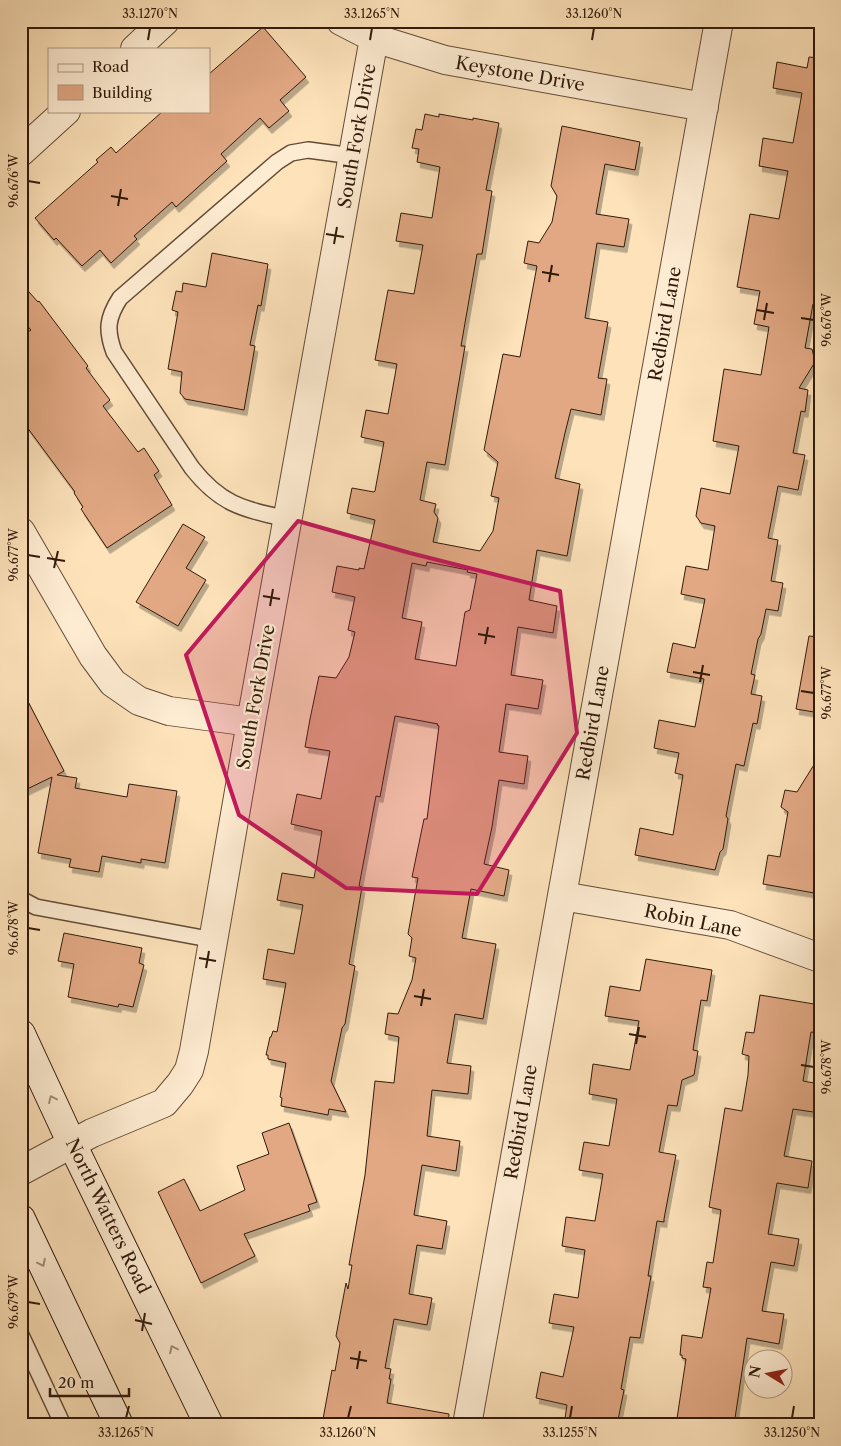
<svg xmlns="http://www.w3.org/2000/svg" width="841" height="1446" font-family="'Libre Caslon Text',serif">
<defs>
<filter id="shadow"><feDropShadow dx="3" dy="5.5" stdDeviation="0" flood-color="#0004"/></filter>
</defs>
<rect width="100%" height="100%" fill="#fde2ba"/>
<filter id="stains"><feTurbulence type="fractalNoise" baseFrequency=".004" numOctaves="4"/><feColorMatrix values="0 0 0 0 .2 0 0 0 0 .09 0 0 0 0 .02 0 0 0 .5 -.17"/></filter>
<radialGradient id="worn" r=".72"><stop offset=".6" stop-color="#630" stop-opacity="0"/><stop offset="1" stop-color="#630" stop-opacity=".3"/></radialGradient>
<path fill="#e1a883" stroke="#311a0b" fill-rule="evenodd" filter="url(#shadow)" d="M263 27 306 77 280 100 289 111 269 128 260 118 221 154 227 161 176 207 172 202 134 236 137 239 111 263 100 250 82 266 56 238 54 240 35 218 98 162 96 160 111 147 116 153 163 111H209V74Z
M809 57 820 58V253L816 273H820V305L813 304 805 348 812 349 815 362 799 388 808 390 805 412 801 411 793 453 805 455 798 490 778 486 768 538 778 540 771 581 783 583 778 611 766 609 761 634 758 639 751 674 755 675 751 694 762 696 757 724 753 723 744 766 736 764 726 816 728 819 723 849 720 852 715 870 635 855 640 828 673 835 683 775 675 773 679 753 654 748 659 720 695 727 704 679 667 672 673 643 695 648 705 599 681 594 686 566 708 570 715 526 701 523 696 516 701 488 730 494 739 446 713 441 724 369 761 375 769 327 754 324 760 291 737 287 750 214 779 219 788 171 759 166 763 138 793 143 802 93 773 88 777 62 807 68Z
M425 114 439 117V114L473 120V118L499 123 486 190 492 191 482 254H477L461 346H465L445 465 427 462 420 500 436 504 434 512 438 518 433 542 480 551 493 531 499 498 491 496 498 462 484 450 503 354 520 357 537 266 524 263 528 241 539 243 552 222 557 196 551 186 562 126 640 142 635 170 605 164 596 214 629 219 624 247 597 243 585 318 608 322 598 378 607 379 601 415 571 409 565 433 555 478 580 484 567 556 537 550 529 600 557 606 553 633 518 627 511 675 543 680 538 709 506 704 499 752 528 756 524 784 499 780 492 827 484 864 509 870 504 896 471 889 462 938 496 944 483 1019 455 1014 447 1063 471 1066 468 1094 432 1090 427 1136 460 1141 456 1171 422 1165 414 1215 447 1221 442 1249 417 1245 409 1294 432 1298 427 1325 394 1319 385 1368 391 1369 389 1379H391L387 1403 449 1414 448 1425H356L323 1419 332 1370 335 1371 340 1343 336 1336 346 1283 348 1289 352 1265H349L365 1175 375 1081 394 1083 399 1037 385 1034 388 1013 398 1014 412 980 416 958 409 956 412 938 408 934 418 878 412 877 424 819H427L439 726 437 725 438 724 395 716 380 797 376 796 359 886 362 887 349 964 355 966 345 1024 342 1028 331 1081 346 1112 329 1109 328 1115 281 1106 282 1098 280 1097 286 1063 268 1059V1055H266L270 1037H271L273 1031 277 1032 286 983 263 979 268 949 294 954 303 905 277 900 282 873 314 878 322 831 291 824 297 794 321 799 330 751 305 747 310 719 319 676 336 678 349 657 355 632 348 630 355 597 332 592 337 566 359 570V568L364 569 375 520 347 513 352 488 374 492 375 491 384 442 361 437 366 410 388 414 397 364 375 360 388 290 414 294 423 245 396 241 401 213 432 218 440 167 417 162 419 149 412 148 416 129 422 130ZM427 562 468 570 467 572 477 574 470 610 465 612 456 666 415 659 422 622 402 618 412 563 426 566Z
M212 253 268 264 261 306 258 305 250 345 255 346 244 410 185 399 180 393 182 372 168 369 178 312 172 310 176 291 182 292 183 283 206 287Z
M21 283 38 302 39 301 88 366 86 368 110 400 103 406 138 452 144 448 159 471 154 475 172 505 107 548 81 509 83 507 74 493 75 492 21 419V337L31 330 21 319Z
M183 524 205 537 186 568 206 580 178 626 136 602Z
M809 636 820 637V713L796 709Z
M21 688 64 771 57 775 77 778 75 788 127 797 129 784 177 791 165 863 141 859V863L102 856 99 872 69 867 71 859 38 853 52 777 21 792Z
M820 755V894L763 884 768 855 780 857 788 812 781 807 785 790 797 792Z
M64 933 142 948 139 963 144 965 133 1007 119 1004 118 1007 68 997 74 964 58 961Z
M646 959 712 970 707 1001 701 1000 693 1050 698 1051 694 1075 682 1080 677 1106 668 1105 659 1152 676 1155 664 1219V1222L657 1221 648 1276H651L640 1338 630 1337 621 1389 624 1390 617 1425H564L567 1405 536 1398 541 1372 563 1377 574 1327 549 1323 554 1294 578 1298 585 1250 562 1246 566 1217 595 1221 603 1174 579 1170 584 1142 609 1146 617 1099 589 1094 593 1064 630 1070 639 1021 605 1016 610 986 640 991Z
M760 995 820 1005V1033L811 1032 803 1081 820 1084V1113L793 1109 784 1156 812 1161 808 1188 777 1183 768 1234 799 1239 794 1266 771 1262 762 1311 784 1314 779 1344 747 1338 734 1425H676L686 1359 682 1358V1355H680L682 1335 702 1338 711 1288 703 1287 707 1262 713 1263 721 1210 709 1207 725 1108 742 1111 748 1075 749 1056 742 1054 746 1032 754 1033Z
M289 1123 317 1202 308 1205 310 1211 244 1234 255 1256 201 1283 158 1192 184 1179 200 1211 245 1190 237 1166 269 1154 262 1133Z"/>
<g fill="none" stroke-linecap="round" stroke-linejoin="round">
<g stroke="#644c37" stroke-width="18">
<path id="lane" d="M288 519C243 509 221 505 192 468L114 352C106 330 107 318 120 298L277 162 291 153 308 150 353 156
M21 899 36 907 214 940
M21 1335 63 1425"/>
</g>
<g stroke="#644c37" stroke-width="30">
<path id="street" d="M341 21 374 38 445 60 704 107
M135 49 165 21
M21 152 66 111
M21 532 93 656 113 683 139 701 169 711 251 722
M562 896 730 925 820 958
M21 1171 92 1133 164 1103 180 1084 189 1070 194 1051 251 722 374 38
M467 1425 719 21"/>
</g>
<g stroke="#311a0b" stroke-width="30">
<path id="secondary" d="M21 1034 72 1144 209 1425
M21 1219 119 1425"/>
</g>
<use href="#lane" stroke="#feecd2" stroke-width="15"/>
<use href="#street" stroke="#feecd2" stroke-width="28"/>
<use href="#secondary" stroke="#feecd2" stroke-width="28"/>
</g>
<defs><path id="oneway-chevron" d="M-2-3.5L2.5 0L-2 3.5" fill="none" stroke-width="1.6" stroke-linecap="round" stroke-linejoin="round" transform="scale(1.25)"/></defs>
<g stroke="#a28e78">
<use href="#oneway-chevron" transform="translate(52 1099) rotate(-115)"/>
<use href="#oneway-chevron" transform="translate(42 1263) rotate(64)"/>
<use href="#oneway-chevron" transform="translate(173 1349) rotate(-116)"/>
</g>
<path fill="#c2185b" fill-opacity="0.2" stroke="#c2185b" stroke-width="4" stroke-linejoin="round" d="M298 521 410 553 560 591 577 733 477 894 346 888 239 815 186 655Z"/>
<path fill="none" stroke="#311a0b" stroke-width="2" d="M148 40 150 28M370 40 372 28M592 40 594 28M28 181 40 183M111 196 128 199M118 206 121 189M326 234 344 237M334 244 337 227M542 272 559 275M549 282 552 265M757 310 774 313M801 318 814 320M764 320 767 303M28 555 40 557M47 558 65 561M54 568 58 551M263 596 280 599M270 606 273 589M478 634 495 637M485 644 488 627M693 672 710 675M700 682 703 665M801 691 814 693M28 928 40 930M199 958 216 961M206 968 209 951M414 996 431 999M421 1006 424 989M629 1034 646 1037M636 1044 639 1027M801 1065 814 1067M28 1302 40 1304M135 1320 152 1324M142 1331 145 1313M350 1358 367 1361M357 1369 360 1351M126 1418 129 1406M348 1418 351 1406M570 1418 572 1406M792 1418 794 1406"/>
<g text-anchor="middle" stroke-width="4.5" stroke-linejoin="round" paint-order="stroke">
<g font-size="18" fill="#311a0b" stroke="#feecd2">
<text transform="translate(520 74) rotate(10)" y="6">Keystone Drive</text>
<text transform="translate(357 136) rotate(-80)" y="6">South Fork Drive</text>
<text transform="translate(665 324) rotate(-80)" y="6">Redbird Lane</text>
<text transform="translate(256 697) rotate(-80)" y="6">South Fork Drive</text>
<text transform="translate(593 723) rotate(-80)" y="6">Redbird Lane</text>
<text transform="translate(693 921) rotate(12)" y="6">Robin Lane</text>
<text transform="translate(521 1122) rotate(-80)" y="6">Redbird Lane</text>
<text transform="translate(108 1216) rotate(64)" y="6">North Watters Road</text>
</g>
</g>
<rect width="841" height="1446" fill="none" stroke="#fde2ba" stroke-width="55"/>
<rect x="48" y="48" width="162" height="65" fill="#feecd2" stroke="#ac9882"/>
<rect x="58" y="64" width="25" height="8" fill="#feecd2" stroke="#ac9882"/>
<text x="92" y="72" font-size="15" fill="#311a0b">Road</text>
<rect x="58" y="85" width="25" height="15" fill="#e1a883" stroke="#ac9882"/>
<text x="92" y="98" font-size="15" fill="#311a0b">Building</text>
<g transform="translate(768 1374) rotate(280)"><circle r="24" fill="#feecd2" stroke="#ac9882"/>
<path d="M0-4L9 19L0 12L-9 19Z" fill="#8f2418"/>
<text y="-8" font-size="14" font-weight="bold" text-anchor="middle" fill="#311a0b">N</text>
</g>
<path d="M50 1388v8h79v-8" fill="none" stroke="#311a0b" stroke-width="2.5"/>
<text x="58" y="1388" font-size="15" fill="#311a0b" stroke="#feecd2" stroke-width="4" paint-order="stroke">20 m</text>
<rect x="28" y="28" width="786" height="1390" fill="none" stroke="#311a0b" stroke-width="2"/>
<g font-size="12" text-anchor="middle" fill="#311a0b">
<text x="150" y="18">33.1270°N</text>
<text x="372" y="18">33.1265°N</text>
<text x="594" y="18">33.1260°N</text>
<text transform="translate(14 181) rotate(-90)" y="4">96.676°W</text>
<text transform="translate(827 320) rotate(-90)" y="4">96.676°W</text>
<text transform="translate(14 555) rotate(-90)" y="4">96.677°W</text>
<text transform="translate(827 693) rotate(-90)" y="4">96.677°W</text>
<text transform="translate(14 928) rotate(-90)" y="4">96.678°W</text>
<text transform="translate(827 1067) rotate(-90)" y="4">96.678°W</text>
<text transform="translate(14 1302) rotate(-90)" y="4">96.679°W</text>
<text x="126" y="1437">33.1265°N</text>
<text x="348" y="1437">33.1260°N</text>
<text x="570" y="1437">33.1255°N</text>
<text x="792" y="1437">33.1250°N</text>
</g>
<rect width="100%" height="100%" filter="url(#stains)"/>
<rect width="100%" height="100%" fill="url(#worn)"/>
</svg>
